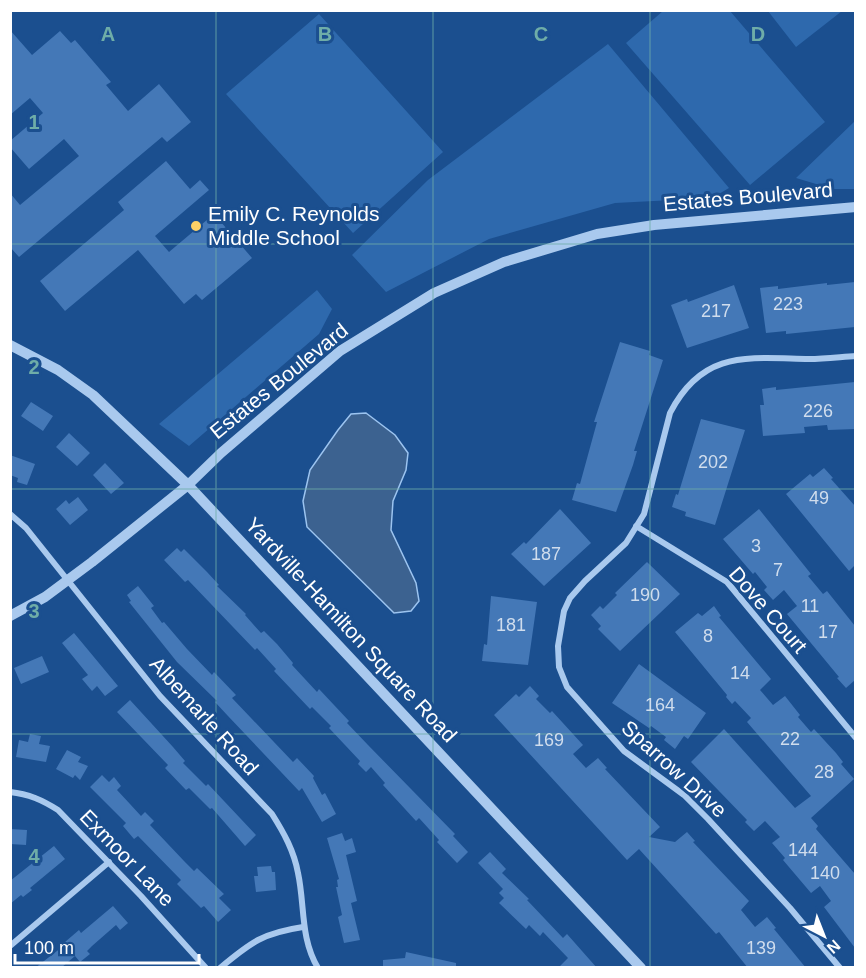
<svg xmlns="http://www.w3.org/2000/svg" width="866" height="978" font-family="Arial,sans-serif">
<rect width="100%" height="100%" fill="#1b4f8f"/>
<path fill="#2e69ad" d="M663 11H730L825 122 750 185 626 43Z
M768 11H842L796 47Z
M319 14 443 152 353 233 226 94Z
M608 44 729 188 712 198 615 203 489 239 386 292 352 255 428 180Z
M855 121V189H833L796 178Z
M317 290 332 309 319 334 189 446 159 424Z"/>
<path fill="#3c6290" stroke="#9cc4f0" stroke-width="1.5" d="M366 413 395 435 408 453 406 470 393 501 391 530 416 583 419 601 411 611 394 613 307 527 303 501 310 470 338 430 351 414Z"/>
<path fill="#4478b7" d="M10 30 32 55 60 31 71 43 75 40 111 82 106 85 128 111 159 84 191 122 167 142 162 137 19 257 10 247V193L20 205 79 156 64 139 29 169 10 147V141L43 113 30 98 10 115Z
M166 161 190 189 200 180 209 190 155 236 169 252 214 214 252 258 202 300 196 294 184 304 138 250 65 311 40 281 124 210 118 202Z
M855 282V327L786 334V331L766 333 760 288 778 286V289L827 283V285Z
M734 285 749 328 687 348 671 305 687 299 688 302Z
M620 342 650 351 649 355 663 360 634 451H637L633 465 616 512 572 500 577 483 580 484 597 422H594Z
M855 382V429L828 430 827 425 804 427 805 433 763 436 760 405H764L762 389 776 387V390Z
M31 402 53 416 43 431 21 416Z
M701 419 745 430 715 525 685 516 686 512 672 507 676 494 678 495Z
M69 433 90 453 77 466 56 447Z
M10 455 35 464 27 485 17 482 18 478 10 475Z
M105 463 124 483 111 494 93 475Z
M824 468 833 478 831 479 855 506V565L849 571 786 494 810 474 813 477Z
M78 497 88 510 70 525 56 509 66 500 69 504Z
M560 509 591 543 544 586 511 554 524 542 526 544Z
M759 509 811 574 808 576 823 594 827 591 855 626V680L846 688 837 678 839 677 787 614 797 606 784 590 773 600 764 590 767 587 755 572 753 574 723 539Z
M177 548 181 552 184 549 207 572 219 585 217 586 246 614 245 615 261 633 264 631 277 644 293 663 292 665 317 692 319 689 349 721 347 723 368 745 455 834 453 836 468 852 457 863 437 842 439 840 419 818 416 821 383 785 385 783 371 767 366 772 358 764 360 761 329 728 331 726 312 707 310 709 274 671 276 669 257 648 255 650 188 580 185 582 164 560Z
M647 562 680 594 620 651 598 629 601 626 591 615 600 606 603 609 617 595 615 593Z
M138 586 154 606 151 608 162 623 164 622 187 649 212 675 214 672 236 695 232 698 293 762 297 758 314 776 313 778 322 795 325 793 336 814 322 822 302 788 299 791 228 716 215 702 217 701 177 662 129 602 131 601 127 595Z
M491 596 537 602 528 665 482 661 484 644 487 645Z
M714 606 721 616 719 617 771 679 760 690 773 705 785 696 800 715 798 717 811 732 814 729 836 753 843 762 841 764 854 779 811 818 818 826 816 829 855 874V948L824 907 831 901 820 886 811 893 783 860 785 858 772 843 780 837 765 821 754 831 745 822 747 820 691 762 724 729 795 808 811 796 747 722 751 718 735 701 732 704 726 697 727 695 675 632 698 613 702 616Z
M74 633 118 686 105 696 97 686 92 691 82 679 88 675 62 643Z
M42 656 49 672 21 684 14 668Z
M639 664 706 713 688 739 684 736 675 749 664 740 666 737 651 726 649 728 612 703Z
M530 686 539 696 536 699 550 713 552 711 583 745 573 754 586 768 598 758 607 768 605 769 660 827 649 837 675 842 687 832 695 841 693 842 749 901 741 910 755 927 767 917 776 928 774 929 806 968H748L719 932 716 934 639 849 627 860 494 715 516 694 519 697Z
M130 700 173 747 185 761 183 763 206 786 208 784 256 835 245 846 212 808 210 809 189 788 186 790 165 768 168 765 117 712Z
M30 734 41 736 39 744 50 746 46 762 16 757 19 740 28 742Z
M67 750 81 757 78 762 88 766 80 780 75 775 73 778 56 769Z
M102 775 109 782 114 777 121 786 117 790 130 804 141 816 145 812 154 821 150 825 184 861 194 871 197 868 224 894 219 898 231 910 218 922 204 906 201 908 177 884 181 880 138 836 134 839 123 826 126 823 90 787Z
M10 829 27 830 26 845 10 844Z
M342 833 345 841 352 838 356 852 346 855 357 901 351 903 360 940 344 943 338 917 342 915 336 887H338L337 880 339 879 327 838Z
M54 846 65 859 30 888 32 890 23 897 21 895 10 904V881Z
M490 852 506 869 502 873 529 899 527 900 563 938 567 934 597 968H558L568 958 543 932 540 936 529 925 526 929 499 903 504 898 499 893 503 889 478 863Z
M271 866 272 872H275L276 890 256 892 254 876H258L257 867Z
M113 906 128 923 120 930 116 925 92 946 87 951 90 954 80 962 75 956 61 968H35L66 944 65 942 79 930 81 933Z
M406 952 456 963V968H383V960L405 958Z"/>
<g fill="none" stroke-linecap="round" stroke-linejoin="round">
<path stroke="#a9c9ee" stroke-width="6" d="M10 514 26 528 160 696 272 814C284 833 294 851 298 873 305 905 300 938 318 968
M636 526 727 582 856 738
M10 792C29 794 42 800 58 810L141 896 206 968
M10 946 109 862
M220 968C251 942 263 933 303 927
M840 968 790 908 708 819 684 795 624 751 567 687 559 667 558 646 564 611 570 598 585 581 626 543 644 514 670 413C703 349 749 358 809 359 825 359 840 357 856 356"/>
<path stroke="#a9c9ee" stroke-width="10" d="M10 345 58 370 93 395 188 485 641 968
M10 616 45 597 92 562 188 485 221 453 340 351 434 293 504 262 597 234 654 225 856 207"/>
</g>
<path fill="none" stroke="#6fada8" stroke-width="1.5" stroke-opacity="0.55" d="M216 10V968M433 10V968M650 10V968M10 244H856M10 489H856M10 734H856"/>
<circle fill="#ffd166" stroke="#1b4f8f" stroke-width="2" cx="196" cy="226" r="6"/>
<g text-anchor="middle" stroke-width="6" stroke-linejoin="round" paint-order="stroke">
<g font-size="18" fill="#d0dded">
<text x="788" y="310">223</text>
<text x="716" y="317">217</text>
<text x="818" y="417">226</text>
<text x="713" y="468">202</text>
<text x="819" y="504">49</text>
<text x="756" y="552">3</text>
<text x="546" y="560">187</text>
<text x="778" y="576">7</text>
<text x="645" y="601">190</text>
<text x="810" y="612">11</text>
<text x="511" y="631">181</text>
<text x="828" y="638">17</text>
<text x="708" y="642">8</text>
<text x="740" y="679">14</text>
<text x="660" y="711">164</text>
<text x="790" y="745">22</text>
<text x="549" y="746">169</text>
<text x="824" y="778">28</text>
<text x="803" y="856">144</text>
<text x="825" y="879">140</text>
<text x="761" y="954">139</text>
</g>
<g font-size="21" fill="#fff" stroke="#1b4f8f">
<text transform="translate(748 197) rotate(-5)" y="7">Estates Boulevard</text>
<text transform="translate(279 381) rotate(-39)" y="7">Estates Boulevard</text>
<text transform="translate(768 610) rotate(49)" y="7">Dove Court</text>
<text transform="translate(351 630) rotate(47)" y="7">Yardville-Hamilton Square Road</text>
<text transform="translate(204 716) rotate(48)" y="7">Albemarle Road</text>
<text transform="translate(674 769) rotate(42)" y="7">Sparrow Drive</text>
<text transform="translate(127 858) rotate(46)" y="7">Exmoor Lane</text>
</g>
<g font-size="21" fill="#fff" stroke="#1b4f8f" text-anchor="start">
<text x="208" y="221">Emily C. Reynolds<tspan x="208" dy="24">Middle School</tspan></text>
</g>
</g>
<g font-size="20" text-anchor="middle" font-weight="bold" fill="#6fada8" stroke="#1b4f8f" stroke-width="6" stroke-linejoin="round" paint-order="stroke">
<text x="108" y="41">A</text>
<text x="325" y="41">B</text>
<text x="541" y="41">C</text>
<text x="758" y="41">D</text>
<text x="34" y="129">1</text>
<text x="34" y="374">2</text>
<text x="34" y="618">3</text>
<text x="34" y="863">4</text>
</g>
<rect width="866" height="978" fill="none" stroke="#ffffff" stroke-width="24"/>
<g transform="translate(824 936) rotate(138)" stroke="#1b4f8f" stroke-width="4.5" paint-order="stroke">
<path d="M0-4.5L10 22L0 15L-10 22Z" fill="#ffffff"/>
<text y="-9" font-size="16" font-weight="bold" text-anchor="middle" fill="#ffffff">N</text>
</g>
<path d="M15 954v9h184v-9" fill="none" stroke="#ffffff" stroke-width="3"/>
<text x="24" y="954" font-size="18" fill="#ffffff" stroke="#1b4f8f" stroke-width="4.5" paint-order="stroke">100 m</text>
</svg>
